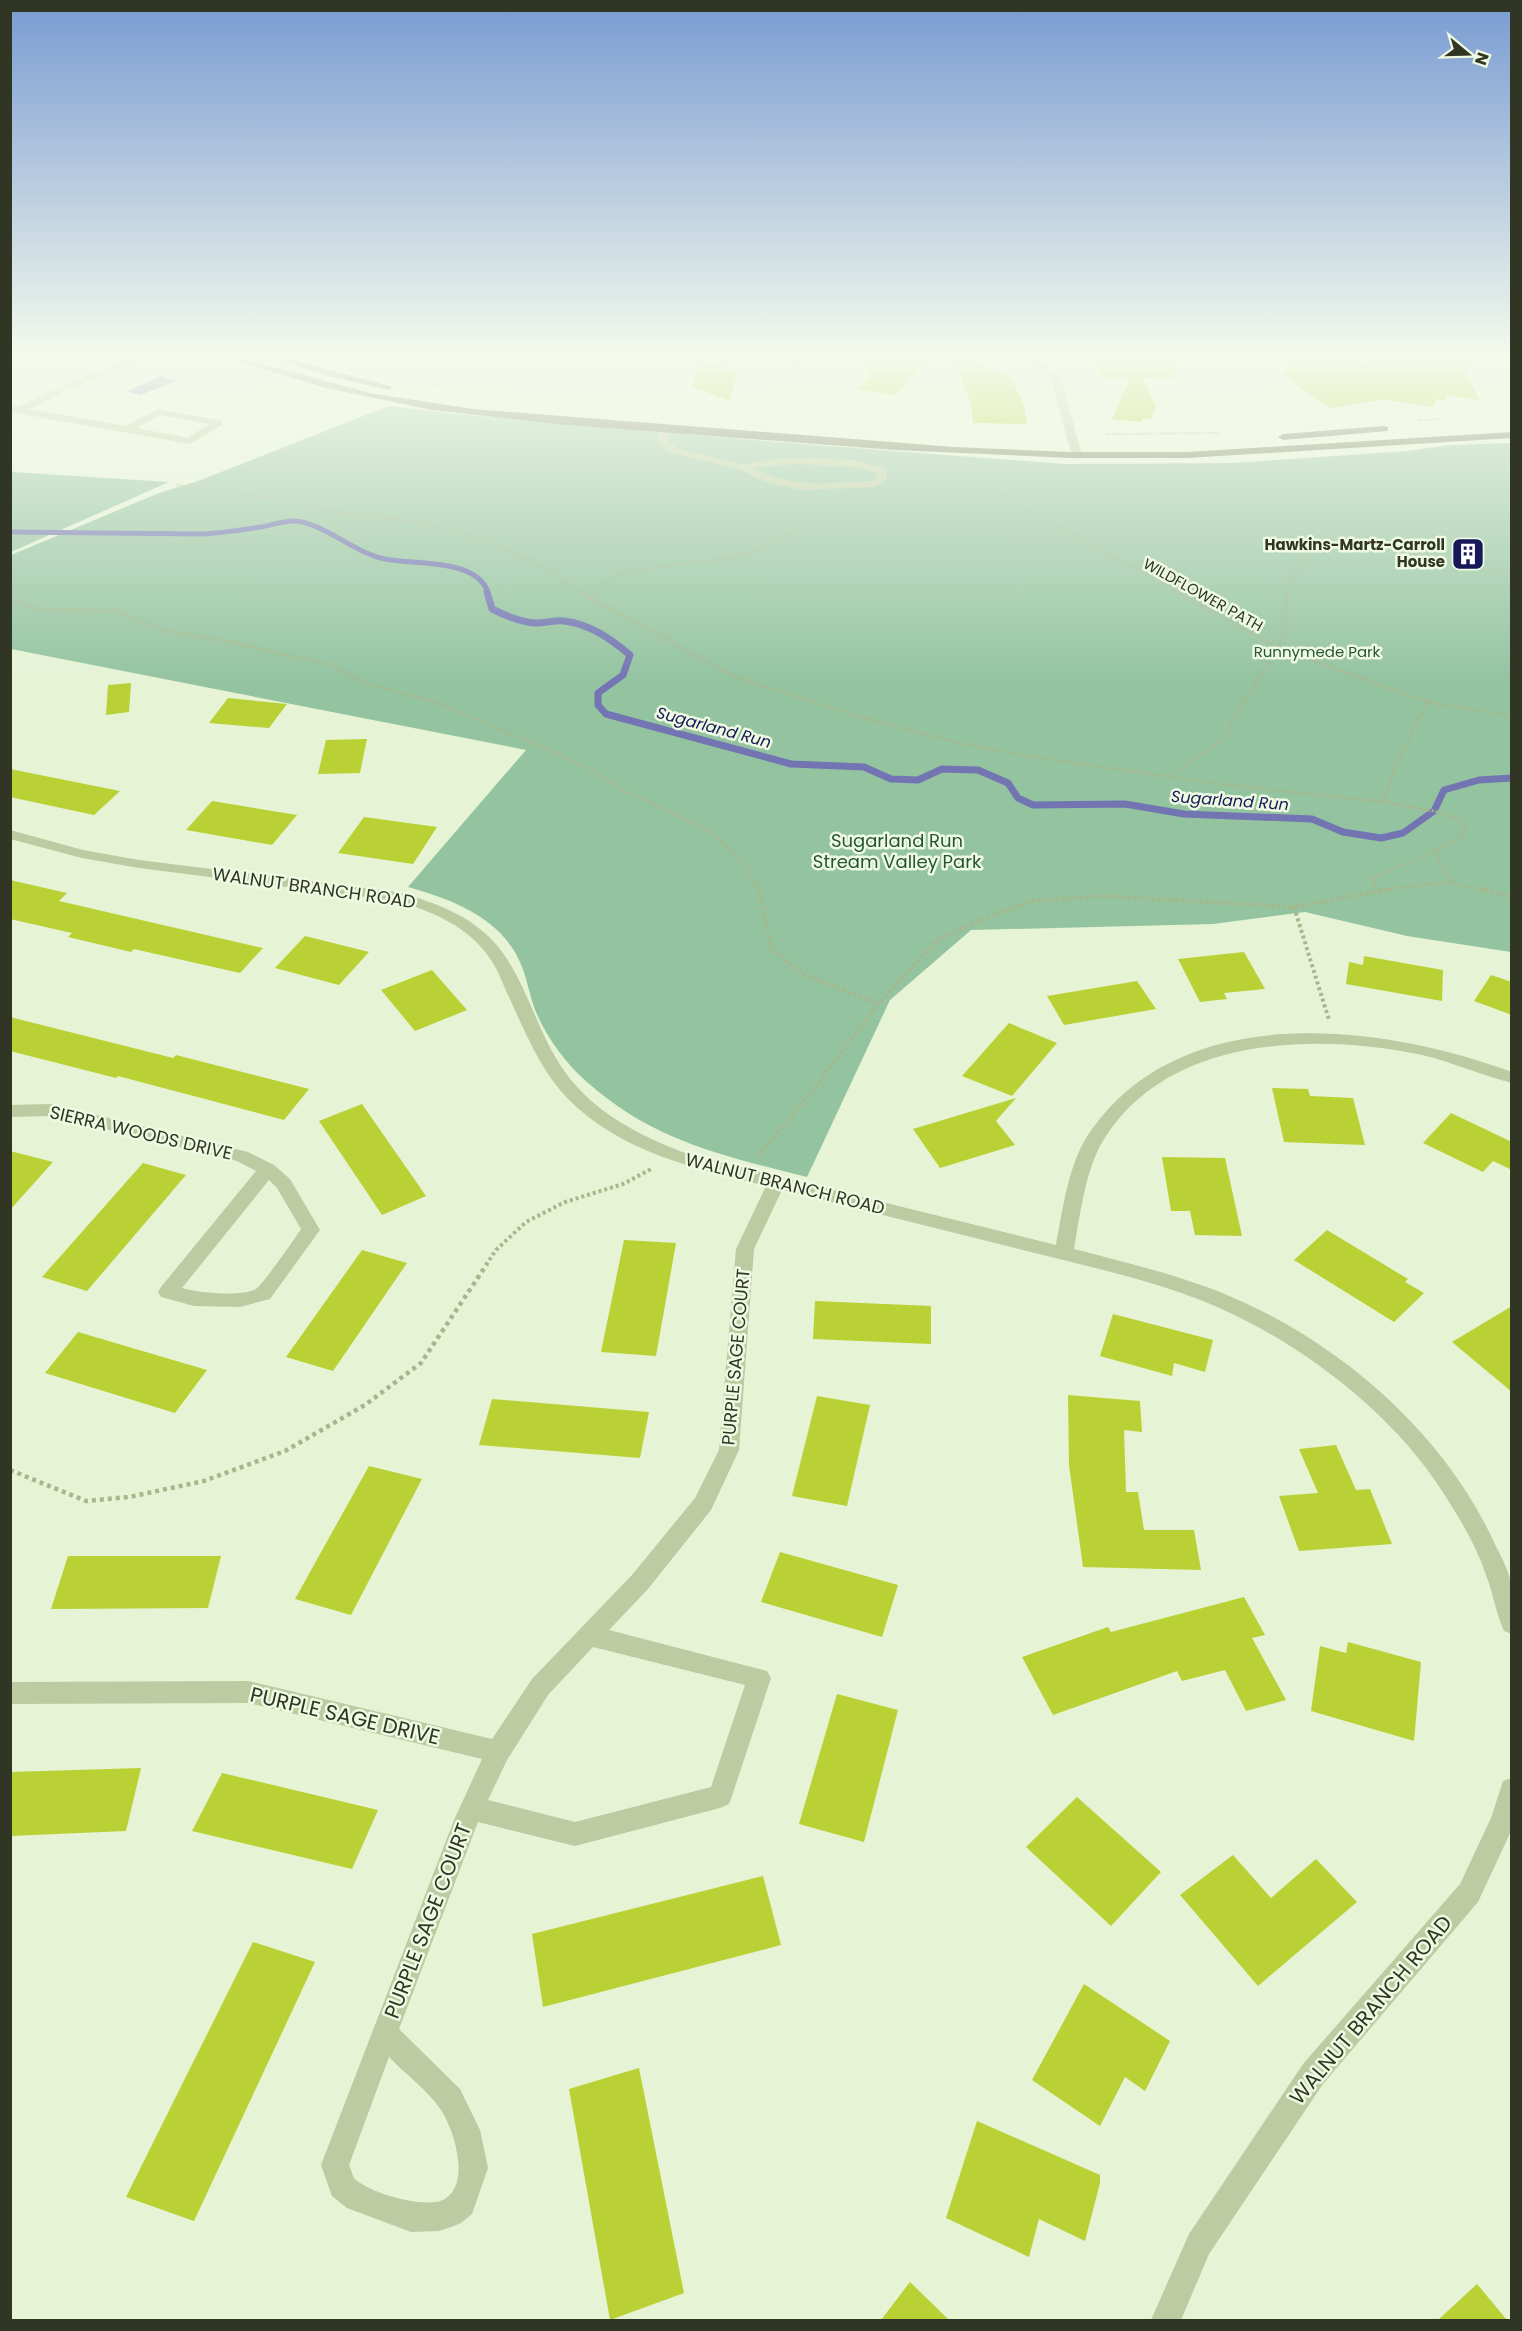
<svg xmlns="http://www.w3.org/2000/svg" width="1522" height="2331" font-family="Poppins,sans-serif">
<rect width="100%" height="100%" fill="#e6f3d5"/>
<path fill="#94c3a0" d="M389 406 457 414 778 442 1065 464 1234 463 1406 451 1450 445 1511 443V952L1407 936 1305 912 1213 924 971 930 890 1000 807 1177C724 1156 653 1141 587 1082 566 1064 547 1038 536 1012 529 995 527 976 519 960 499 917 451 899 408 887L526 750 11 649V555L159 493 198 481Z
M10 472H11L169 482 11 552Z"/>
<path fill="#7275b2" d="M161 376 176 381 140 395 127 391Z"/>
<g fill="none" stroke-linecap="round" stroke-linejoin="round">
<path stroke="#7275b2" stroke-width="5" d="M10 532 202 534C222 533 241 530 261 527 271 525 283 521 293 521 321 521 354 553 385 559 414 565 478 558 488 593"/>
<path stroke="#7275b2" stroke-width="7" d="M487 592 492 609C506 616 520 622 536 623 546 623 555 620 564 621 590 624 611 639 630 655L623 675 598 693V705L606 714 791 764 864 767 891 779 918 780 942 769 978 770 1008 783 1018 798 1033 805 1125 804 1184 814 1312 819 1343 832 1381 838 1403 833 1434 811 1444 790 1479 780 1512 778"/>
</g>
<path fill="#b9d135" d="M865 357H931L895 395 856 389 868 377Z
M952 357H968L1011 377 1024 406 1027 424 973 423 971 404Z
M1093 357H1175V378H1142L1156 406 1151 419 1143 418 1141 422 1112 419 1130 378 1103 379Z
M1295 357H1329L1369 363V357H1468L1465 370 1480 401 1448 395 1445 401 1436 399 1433 407 1384 400 1329 408 1282 375Z
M699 362 725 363 723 369H732L731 372H737L730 401 692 387Z
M131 683 129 712 106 715 108 685Z
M228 698 287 704 269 728 209 723Z
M367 739 360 773 318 774 326 740Z
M10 769 120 791 94 815 10 797Z
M212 801 297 815 272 845 186 830Z
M364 817 437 827 413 864 338 853Z
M10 880 67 893 59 901 263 948 240 973 134 949 131 952 68 937 72 933 10 919Z
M305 936 369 952 339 985 275 968Z
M1244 952 1265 989 1224 993 1227 999 1200 1002 1178 959Z
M1364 956 1443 970 1442 1001 1346 984 1349 962 1363 965Z
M432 970 467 1010 415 1031 381 990Z
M1491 975 1512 982V1015L1474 1001Z
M1137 981 1156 1009 1064 1025 1047 996Z
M10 1017 173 1058 176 1055 309 1089 284 1120 118 1076 116 1078 10 1051Z
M1009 1023 1057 1043 1012 1096 962 1076Z
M1272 1088 1308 1089 1310 1096 1353 1098 1365 1145 1284 1142Z
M1016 1098 996 1121 1015 1145 940 1168 913 1129Z
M362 1104 426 1196 382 1215 319 1121Z
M1451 1113 1512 1142V1170L1493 1161 1483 1172 1423 1143Z
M10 1151 53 1162 10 1210Z
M1162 1157 1225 1158 1242 1236 1195 1235 1190 1211H1171Z
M143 1163 186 1175 87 1291 42 1277Z
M1327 1230 1408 1279 1405 1282 1424 1293 1394 1322 1294 1260Z
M624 1240 676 1243 656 1356 601 1352Z
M362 1250 407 1263 333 1371 286 1357Z
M815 1301 931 1306V1344L813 1339Z
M1512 1306V1392L1452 1342Z
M1113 1314 1213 1340 1205 1372 1174 1363 1172 1376 1100 1356Z
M78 1332 207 1370 175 1413 45 1373Z
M1068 1395 1140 1401 1142 1432 1124 1430 1126 1492H1138L1144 1530H1194L1201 1570 1083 1567 1069 1465Z
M817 1396 870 1405 847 1506 792 1496Z
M492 1399 649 1412 640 1458 479 1445Z
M1336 1445 1356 1490 1370 1489 1392 1544 1299 1551 1279 1496 1318 1493 1299 1449Z
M369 1466 422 1479 351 1615 295 1599Z
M780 1552 898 1585 882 1637 761 1602Z
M68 1556H221L208 1608 51 1609Z
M1244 1597 1265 1635 1252 1638 1286 1700 1246 1711 1225 1670 1182 1681 1177 1671 1053 1715 1022 1657 1108 1627 1111 1632Z
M1348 1642 1421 1662 1414 1741 1311 1711 1320 1646 1346 1653Z
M837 1694 898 1710 864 1842 799 1824Z
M141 1768 126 1831 10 1836V1772Z
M222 1773 378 1810 352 1869 192 1831Z
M1077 1797 1161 1872 1111 1926 1026 1847Z
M1233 1855 1271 1898 1316 1859 1357 1902 1258 1986 1180 1895Z
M763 1876 781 1945 543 2007 532 1934Z
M253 1942 315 1962 194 2221 126 2197Z
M1084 1984 1170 2041 1145 2091 1125 2077 1100 2126 1032 2080Z
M639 2068 684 2293 610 2320 569 2089Z
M977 2121 1100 2175V2183L1085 2241 1039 2219 1029 2257 946 2218Z
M910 2282 949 2320H881Z
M1477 2284 1507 2320H1438Z"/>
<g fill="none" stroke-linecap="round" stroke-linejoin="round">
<path stroke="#a8b78b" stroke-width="2" stroke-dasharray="1.5 1.5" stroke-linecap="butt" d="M1065 363 1115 357
M429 386 445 384 486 357
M1418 420 1441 419
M1106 434 1219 433
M980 483 1179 593
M176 485 227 491 347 514 405 520 460 532 532 560 582 593
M1389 548 1512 575
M595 593C600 585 610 577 620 574 671 560 753 567 795 530L788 507 791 503
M1286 593C1294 563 1324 551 1330 518"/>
<path stroke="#a8b78b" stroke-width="3" stroke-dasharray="2 2" stroke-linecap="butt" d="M580 592 735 677 860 717 959 743 1027 756 1227 785 1384 802 1434 811 1456 818 1465 826 1463 837 1372 879 1376 890
M1176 592 1278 648 1427 702
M10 598 34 608 49 610 116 611 170 632 231 642 331 665 365 683 435 702 554 752 598 773 617 787 707 830 741 859 759 890
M591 599 596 592
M1170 775 1224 739 1230 725 1285 634 1287 592
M1384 802 1394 771 1427 702 1512 716
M1436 851 1441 868 1455 883
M1380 890 1446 882 1486 890"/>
<path stroke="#a8b78b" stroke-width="4" stroke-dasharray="3 3" stroke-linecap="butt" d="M759 889 771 949 803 974 878 1004
M1479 889 1512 896
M1294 907 1329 1020
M756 1154H759L809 1095 878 1004 937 940 983 919 1032 901 1103 896 1294 907 1392 889
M486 1265 496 1250 526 1222 565 1202 623 1184 653 1168"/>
<path stroke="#a8b78b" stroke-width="4.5" stroke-dasharray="4 4" stroke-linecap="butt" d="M10 1470 86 1501 129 1497 204 1481 285 1451 365 1405 421 1363 487 1264"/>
<path fill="#bccba1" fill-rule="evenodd" d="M135 357H148L67 390 30 409 126 426 158 409 222 421V425L190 444 10 412V406L18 407 61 386ZM160 415 209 424 188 438 137 428Z
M791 357H801L803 372H797Z
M1026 357H1037L1061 379 1082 455 1081 457 1072 455 1051 380Z
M1505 357H1512V362Z
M668 426 673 429 667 437 670 443 683 450 743 464 776 459 814 458 852 460 887 469V479L874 487 800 490 763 481 739 469 675 454 661 447 657 437 664 427ZM795 464 852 467 877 473V478L872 481C828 483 795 489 754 468Z
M10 830 83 850 139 860 397 892C439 903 483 920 507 959 530 995 540 1037 565 1072 594 1113 642 1137 688 1154L1056 1245C1063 1207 1069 1160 1092 1129 1185 999 1382 1024 1512 1072V1083C1476 1074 1444 1058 1407 1052 1305 1034 1169 1039 1106 1136 1086 1165 1080 1215 1074 1249 1131 1264 1189 1277 1243 1302 1348 1350 1445 1436 1494 1542 1500 1555 1509 1570 1511 1584 1514 1600 1512 1618 1512 1634L1504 1631C1496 1613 1493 1593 1486 1575 1476 1545 1459 1517 1442 1491 1390 1409 1293 1337 1203 1301 1142 1277 1076 1264 1011 1247 935 1228 859 1209 782 1190L754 1249 739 1450 711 1510 648 1589 609 1630 767 1671 771 1678 732 1796 729 1804 720 1808 575 1846 478 1822 399 2029 460 2089 480 2130 488 2168 472 2214 461 2223 451 2227 439 2231 411 2232 347 2208 332 2196 321 2165 454 1820 482 1759 249 1703 10 1704V1682L249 1681 492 1739 532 1679 632 1575 695 1498 719 1450 736 1249 766 1186C695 1168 622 1153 568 1099 541 1071 525 1032 509 997 503 985 499 971 491 960 470 927 432 911 396 901L139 868 82 858 10 839ZM593 1647 745 1685 711 1787 575 1822 488 1800 507 1760 548 1695ZM389 2057C405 2074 428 2090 441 2110 454 2130 471 2183 445 2199 427 2210 368 2193 354 2178 352 2174 351 2169 349 2165Z
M51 1104 248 1152 274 1165 290 1179 320 1230 270 1299 240 1307 194 1306 161 1297 158 1292 161 1287 256 1171 237 1161 51 1116 10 1117V1105ZM269 1180 277 1188 301 1229C294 1240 263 1284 256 1289 241 1297 198 1293 182 1288Z
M1512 1778V1829L1478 1902 1323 2084 1209 2254 1181 2320H1151L1189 2234 1303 2064 1460 1884 1491 1818 1503 1781Z"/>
<path fill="#6f7854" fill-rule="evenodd" d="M223 357H237L370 393 473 409 954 447 1070 452H1187L1512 432V438L1187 458H1070L895 450 556 424 432 410 326 388Z
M268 357H282L393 387 388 390 325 375Z
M1384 426 1388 427V431L1283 440 1278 437 1283 434Z"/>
</g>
<linearGradient id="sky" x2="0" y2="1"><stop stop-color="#799bd2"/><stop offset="0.52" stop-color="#f4faec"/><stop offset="1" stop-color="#f4faec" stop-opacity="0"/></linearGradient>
<rect width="1522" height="683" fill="url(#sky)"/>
<defs>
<g id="building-square" transform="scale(1.725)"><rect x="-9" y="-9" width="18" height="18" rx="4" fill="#171859" stroke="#effae2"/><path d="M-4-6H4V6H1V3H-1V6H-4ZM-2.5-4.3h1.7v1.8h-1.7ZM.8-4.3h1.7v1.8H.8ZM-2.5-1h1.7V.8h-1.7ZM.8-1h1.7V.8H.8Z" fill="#fff"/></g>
</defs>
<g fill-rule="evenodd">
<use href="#building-square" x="1468" y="554"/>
</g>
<g text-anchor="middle" stroke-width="5" stroke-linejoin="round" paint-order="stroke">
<g font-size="15" font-weight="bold" fill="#313524" stroke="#effae2" text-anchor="end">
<text x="1445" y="550">Hawkins-Martz-Carroll<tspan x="1445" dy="17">House</tspan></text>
</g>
<g font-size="15" fill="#313524" stroke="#effae2">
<text transform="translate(1203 595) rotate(29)" y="5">WILDFLOWER PATH</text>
</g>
<g font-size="15" fill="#265533" stroke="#effae2">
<text x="1317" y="657">Runnymede Park</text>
</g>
<g font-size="16" font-style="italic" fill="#171859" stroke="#effae2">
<text transform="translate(714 727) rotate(15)" y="6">Sugarland Run</text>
<text transform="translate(1230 800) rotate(4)" y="6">Sugarland Run</text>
</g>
<g font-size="18" fill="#265533" stroke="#effae2">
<text x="897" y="847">Sugarland Run<tspan x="897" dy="21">Stream Valley Park</tspan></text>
</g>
<g font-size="18" fill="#313524" stroke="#effae2">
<text transform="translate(314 888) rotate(8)" y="6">WALNUT BRANCH ROAD</text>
<text transform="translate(141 1133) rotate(13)" y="6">SIERRA WOODS DRIVE</text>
<text transform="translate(785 1184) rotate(14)" y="6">WALNUT BRANCH ROAD</text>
<text transform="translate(736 1357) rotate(-85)" y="6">PURPLE SAGE COURT</text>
</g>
<g font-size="21" fill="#313524" stroke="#effae2">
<text transform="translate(345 1716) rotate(13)" y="7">PURPLE SAGE DRIVE</text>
<text transform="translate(428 1921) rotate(-69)" y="7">PURPLE SAGE COURT</text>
<text transform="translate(1371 2010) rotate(-50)" y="7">WALNUT BRANCH ROAD</text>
</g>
</g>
<rect width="1522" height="2331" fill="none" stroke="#313524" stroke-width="24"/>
<g transform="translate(1468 54) rotate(109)" stroke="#effae2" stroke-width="4.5" paint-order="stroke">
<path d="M0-4.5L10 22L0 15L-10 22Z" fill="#313524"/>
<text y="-9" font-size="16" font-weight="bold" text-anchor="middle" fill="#313524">N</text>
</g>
</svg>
